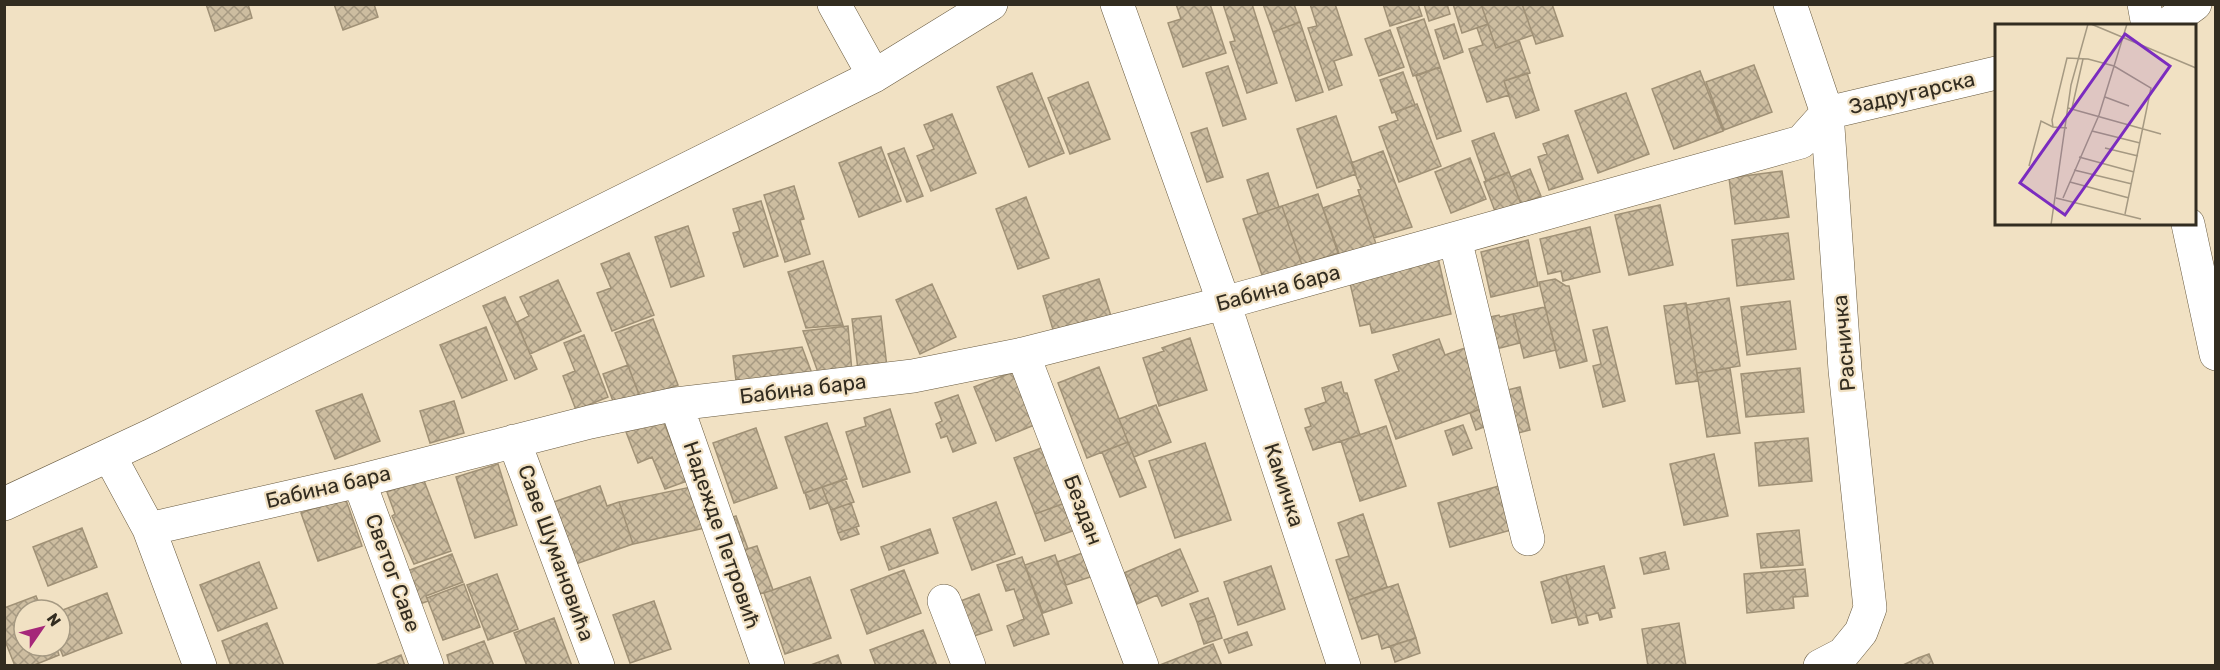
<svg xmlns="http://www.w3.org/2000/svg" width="2220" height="670" font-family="Rubik,sans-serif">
<defs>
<pattern id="building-cross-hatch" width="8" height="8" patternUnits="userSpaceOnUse" patternTransform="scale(1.5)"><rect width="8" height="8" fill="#cdbda0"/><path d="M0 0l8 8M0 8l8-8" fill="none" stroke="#a79a82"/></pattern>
</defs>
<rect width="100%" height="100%" fill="#f1e1c3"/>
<path fill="url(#building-cross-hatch)" stroke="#a09176" stroke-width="1.5" d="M206 4H248L252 18 215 31Z
M334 4H374L378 17 343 30Z
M1176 4H1210L1226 53 1183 67 1168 23 1181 19Z
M1223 4H1252L1277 83 1247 93 1230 42 1235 41Z
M1263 4H1294L1300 22 1273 32Z
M1310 4H1335L1352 55 1334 61 1342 85 1329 90 1308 28 1317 26Z
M1383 4H1418L1422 16 1390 26Z
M1424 4H1447L1450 14 1429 21Z
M1453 4H1481L1488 24 1462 33Z
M1481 4H1522L1533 35 1496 48Z
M1522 4H1552L1563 36 1536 44Z
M1424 19 1440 67 1413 76 1397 28Z
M1300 22 1323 92 1296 101 1273 32Z
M1454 24 1463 52 1444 59 1435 30Z
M1488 24 1496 48 1519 40 1530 73 1504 81 1509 95 1487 102 1469 49 1483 45 1477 28Z
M1390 30 1404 67 1379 76 1365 39Z
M1754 65 1772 112 1724 130 1706 82Z
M1228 66 1246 119 1223 126 1206 73Z
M1440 67 1461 131 1437 139 1416 76Z
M1700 71 1723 131 1674 149 1652 89Z
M1403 72 1415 105 1392 113 1380 80Z
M1032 73 1064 153 1029 167 997 87Z
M1527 73 1539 110 1516 118 1504 81Z
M1088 82 1110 139 1070 154 1048 98Z
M1626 93 1649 154 1598 173 1575 111Z
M1417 104 1441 166 1399 182 1379 127 1398 120 1395 112Z
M952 114 976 173 931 191 917 156 934 149 924 125Z
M1336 116 1356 174 1317 188 1297 129Z
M1207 128 1223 177 1207 182 1191 133Z
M1494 133 1509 172 1486 181 1472 141Z
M1568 135 1583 179 1549 190 1538 157 1547 154 1543 144Z
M881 147 901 201 859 217 839 163Z
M904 148 923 196 907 202 888 154Z
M1383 151 1412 227 1374 238 1358 190 1361 189 1351 163Z
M1470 158 1486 199 1451 213 1435 172Z
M1530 169 1541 196 1521 204 1511 177Z
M1782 171 1789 217 1735 224 1729 178Z
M1509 172 1521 204 1496 214 1484 182Z
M1268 173 1279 207 1258 214 1247 180Z
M794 186 804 219 800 220 810 254 785 262 764 195Z
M1318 194 1338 253 1302 265 1282 206Z
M1360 195 1377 247 1341 259 1323 208Z
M1026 197 1049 258 1018 269 996 209Z
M761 201 778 256 744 267 733 233 740 231 733 209Z
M1660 205 1673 265 1629 275 1615 215Z
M1282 206 1302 265 1263 278 1243 219Z
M688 226 704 276 671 287 655 237Z
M1590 227 1600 272 1563 281 1561 271 1548 274 1540 239Z
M1788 233 1794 279 1737 286 1732 240Z
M1528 240 1538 286 1491 297 1481 252Z
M629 253 654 315 612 331 597 293 611 288 601 264Z
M1438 258 1451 314 1372 333 1370 324 1360 326 1349 279Z
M823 261 843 325 806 328 788 272Z
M1099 279 1111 316 1054 333 1043 296Z
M1555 279 1566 286H1569L1587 361 1560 368 1539 282Z
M558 280 581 331 530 354 517 322 529 316 520 297Z
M932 284 956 337 920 354 896 300Z
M505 297 537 369 515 379 483 306Z
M1729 298 1740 366 1697 373 1686 305Z
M1790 301 1796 349 1747 355 1741 307Z
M1686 303 1698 381 1676 384 1664 306Z
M1545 307 1556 350 1524 358 1513 314Z
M1513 314 1520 343 1488 351 1480 319 1499 315 1500 317Z
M881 316 887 367 858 370 852 319Z
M653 319 678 385 641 399 615 333Z
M848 326 852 372 819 375 803 331Z
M486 327 507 380 462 398 440 345Z
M1607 327 1625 401 1603 407 1593 366 1601 364 1593 330Z
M584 335 608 397 576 410 563 376 575 371 564 343Z
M1190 338 1207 390 1159 406 1143 358 1164 351 1162 348Z
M1439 339 1445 355 1468 347 1489 406 1396 439 1375 380 1399 371 1393 355Z
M802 347 814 379 737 389 733 356Z
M628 365 639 395 614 404 603 374Z
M1099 367 1128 442 1087 458 1058 383Z
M1730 368 1740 433 1707 437 1697 373Z
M1800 368 1804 412 1746 417 1741 374Z
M1013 372 1034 425 996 441 974 387Z
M1341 382 1344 393H1347L1360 435 1313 450 1305 428 1311 426 1305 409 1326 402 1322 388Z
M1520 387 1530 430 1510 435 1499 392Z
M362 394 380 441 335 459 316 411Z
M958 395 976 443 953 452 947 436 941 438 936 424 942 421 935 403Z
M454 401 464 433 430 443 420 411Z
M1156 405 1171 442 1134 457 1119 419Z
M1483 408 1489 425 1476 430 1470 413Z
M890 409 910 472 863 487 846 432 866 426 864 418Z
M662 418 687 481 665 489 652 457 638 463 626 432Z
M827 423 847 479 804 493 785 437Z
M1463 425 1472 448 1453 455 1445 431Z
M1386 426 1406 486 1360 501 1341 441Z
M756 428 777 488 734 503 713 443Z
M1808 438 1812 481 1759 486 1755 443Z
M1128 442 1146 487 1120 497 1102 452Z
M1205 443 1231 520 1175 538 1149 461Z
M1044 447 1065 503 1035 514 1014 458Z
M1714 454 1728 516 1684 525 1670 464Z
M498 464 517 525 475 538 456 477Z
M423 478 451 551 414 564 392 516 395 514 387 492Z
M845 479 854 502 831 510 822 487Z
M600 486 607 506 619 502 633 544 570 566 548 504Z
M1499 486 1511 530 1450 547 1438 503Z
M691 487 705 528 633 544 619 502Z
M822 487 828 503 810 509 805 493Z
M345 497 362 546 318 561 301 513Z
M996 502 1015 554 972 570 953 518Z
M851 503 859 526 838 533 831 510Z
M1065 503 1075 530 1045 541 1035 514Z
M1363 514 1387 587 1349 600 1336 560 1349 556 1338 523Z
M736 516 748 549 734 553 723 520Z
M856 527 859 534 841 540 838 533Z
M82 528 97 567 48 586 33 547Z
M930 529 938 553 889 570 881 547Z
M1799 530 1803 565 1761 568 1757 534Z
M757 546 773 590 750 597 734 553Z
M1180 549 1198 591 1162 606 1157 595 1137 604 1124 573Z
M1088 551 1096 575 1066 585 1057 562Z
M1665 552 1669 569 1644 574 1640 558Z
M452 554 463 582 426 596 428 601 409 608 397 575Z
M1055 555 1072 603 1043 613 1025 565Z
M1022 557 1049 634 1014 646 1007 626 1024 619 1014 589 1006 591 997 565Z
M259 562 277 608 218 631 200 585Z
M1271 566 1285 609 1238 625 1224 582Z
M1604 566 1615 608 1610 609 1612 617 1600 620 1598 613 1586 616 1588 623 1579 625 1566 575Z
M1805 569 1808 596 1793 597 1794 608 1747 613 1744 574Z
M904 570 921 613 867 634 851 590Z
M497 574 518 629 488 640 467 585Z
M1566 575 1577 617 1552 623 1541 582Z
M810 577 831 638 785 654 764 593Z
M464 584 480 627 443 640 427 598Z
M1398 584 1416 638 1382 649 1378 634 1362 639 1349 600Z
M107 593 122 633 63 656 59 646 60 611Z
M979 594 992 630 971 637 958 602Z
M36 596 42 610H24V646H56L59 655 32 666H15L4 638V608Z
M1208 598 1215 616 1197 622 1190 604Z
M654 601 671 649 630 663 613 615Z
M1215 616 1222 638 1204 644 1197 622Z
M554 618 572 666H527L514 633Z
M267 623 284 666H231L222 641Z
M1679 623 1686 666H1648L1642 629Z
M923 630 937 666H876L870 650Z
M1247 632 1252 645 1229 653 1224 640Z
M1416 638 1420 653 1395 662 1390 646Z
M484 641 494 666H450L447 655Z
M1213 644 1222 666 1160 665Z
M1929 654 1934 666H1901L1918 658Z
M401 655 405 666H373Z
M838 655 842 666H808Z"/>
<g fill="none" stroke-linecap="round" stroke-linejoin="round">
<g stroke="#67593f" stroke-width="34">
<path id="minor" d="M834 4 874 76
M1117 4 1224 303 1344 666
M1790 4 1827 113 1845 370 1870 608 1861 632 1843 654 1820 666
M2165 26 2195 4
M1455 239 1528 539
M1023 354 1142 666
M676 404 768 666
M514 441 598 666
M109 455 149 529 200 666
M359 481 427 666
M4 504 150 436 874 76 991 4
M149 529 359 481 590 422 676 404 913 376 1023 354 1224 303 1801 142 1827 113 1996 73
M944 601 969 666"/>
</g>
<g stroke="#67593f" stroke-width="34">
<path id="secondary" d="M2144 4 2148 26
M2188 224 2216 354"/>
</g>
<use href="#minor" stroke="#fff" stroke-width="33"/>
<use href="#secondary" stroke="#fff" stroke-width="33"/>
</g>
<g text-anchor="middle" stroke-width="4.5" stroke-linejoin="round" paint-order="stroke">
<g font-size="21" fill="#322c20" stroke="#f1e1c3">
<text transform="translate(1912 93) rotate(-13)" y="7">Задругарска</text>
<text transform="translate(1278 288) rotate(-15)" y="7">Бабина бара</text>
<text transform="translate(1844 343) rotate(-95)" y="7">Расничка</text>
<text transform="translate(803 389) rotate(-7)" y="7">Бабина бара</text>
<text transform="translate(1284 485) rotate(72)" y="7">Камичка</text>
<text transform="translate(328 487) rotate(-13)" y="7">Бабина бара</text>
<text transform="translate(1083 510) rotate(69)" y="7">Бездан</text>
<text transform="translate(722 535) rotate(71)" y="7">Надежде Петровић</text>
<text transform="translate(556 553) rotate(70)" y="7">Саве Шумановића</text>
<text transform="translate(393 573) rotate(70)" y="7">Светог Саве</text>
</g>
</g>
<g transform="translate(1995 24)">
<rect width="201" height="201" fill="#f1e1c3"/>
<path fill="none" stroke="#a59982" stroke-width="1.5" d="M96 0 201 44M110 73 134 82M73 84 166 110M77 84 88 35M72 104 58 103 57 96 72 34 93 35 119 42 156 64 130 190M97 107 145 119M110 124 143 132M84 133 139 148M34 142 46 97 58 103M79 146 137 160M75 158 134 174M61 174 146 195M68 174 104 91 132 0M56 201 76 61 93 0"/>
<path fill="#7b2cbf" fill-opacity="0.15" stroke="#7b2cbf" stroke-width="3" d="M130 10 175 42 70 191 25 159Z"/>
<rect width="201" height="201" fill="none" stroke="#322c20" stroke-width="3"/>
</g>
<rect width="2220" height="670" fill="none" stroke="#322c20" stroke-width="12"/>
<g transform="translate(42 628) rotate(55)"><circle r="28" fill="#f1e1c3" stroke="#a59982" stroke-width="1.5"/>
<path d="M0-4.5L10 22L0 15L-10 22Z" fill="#a52779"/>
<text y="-9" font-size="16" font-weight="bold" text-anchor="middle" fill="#322c20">N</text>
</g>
</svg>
